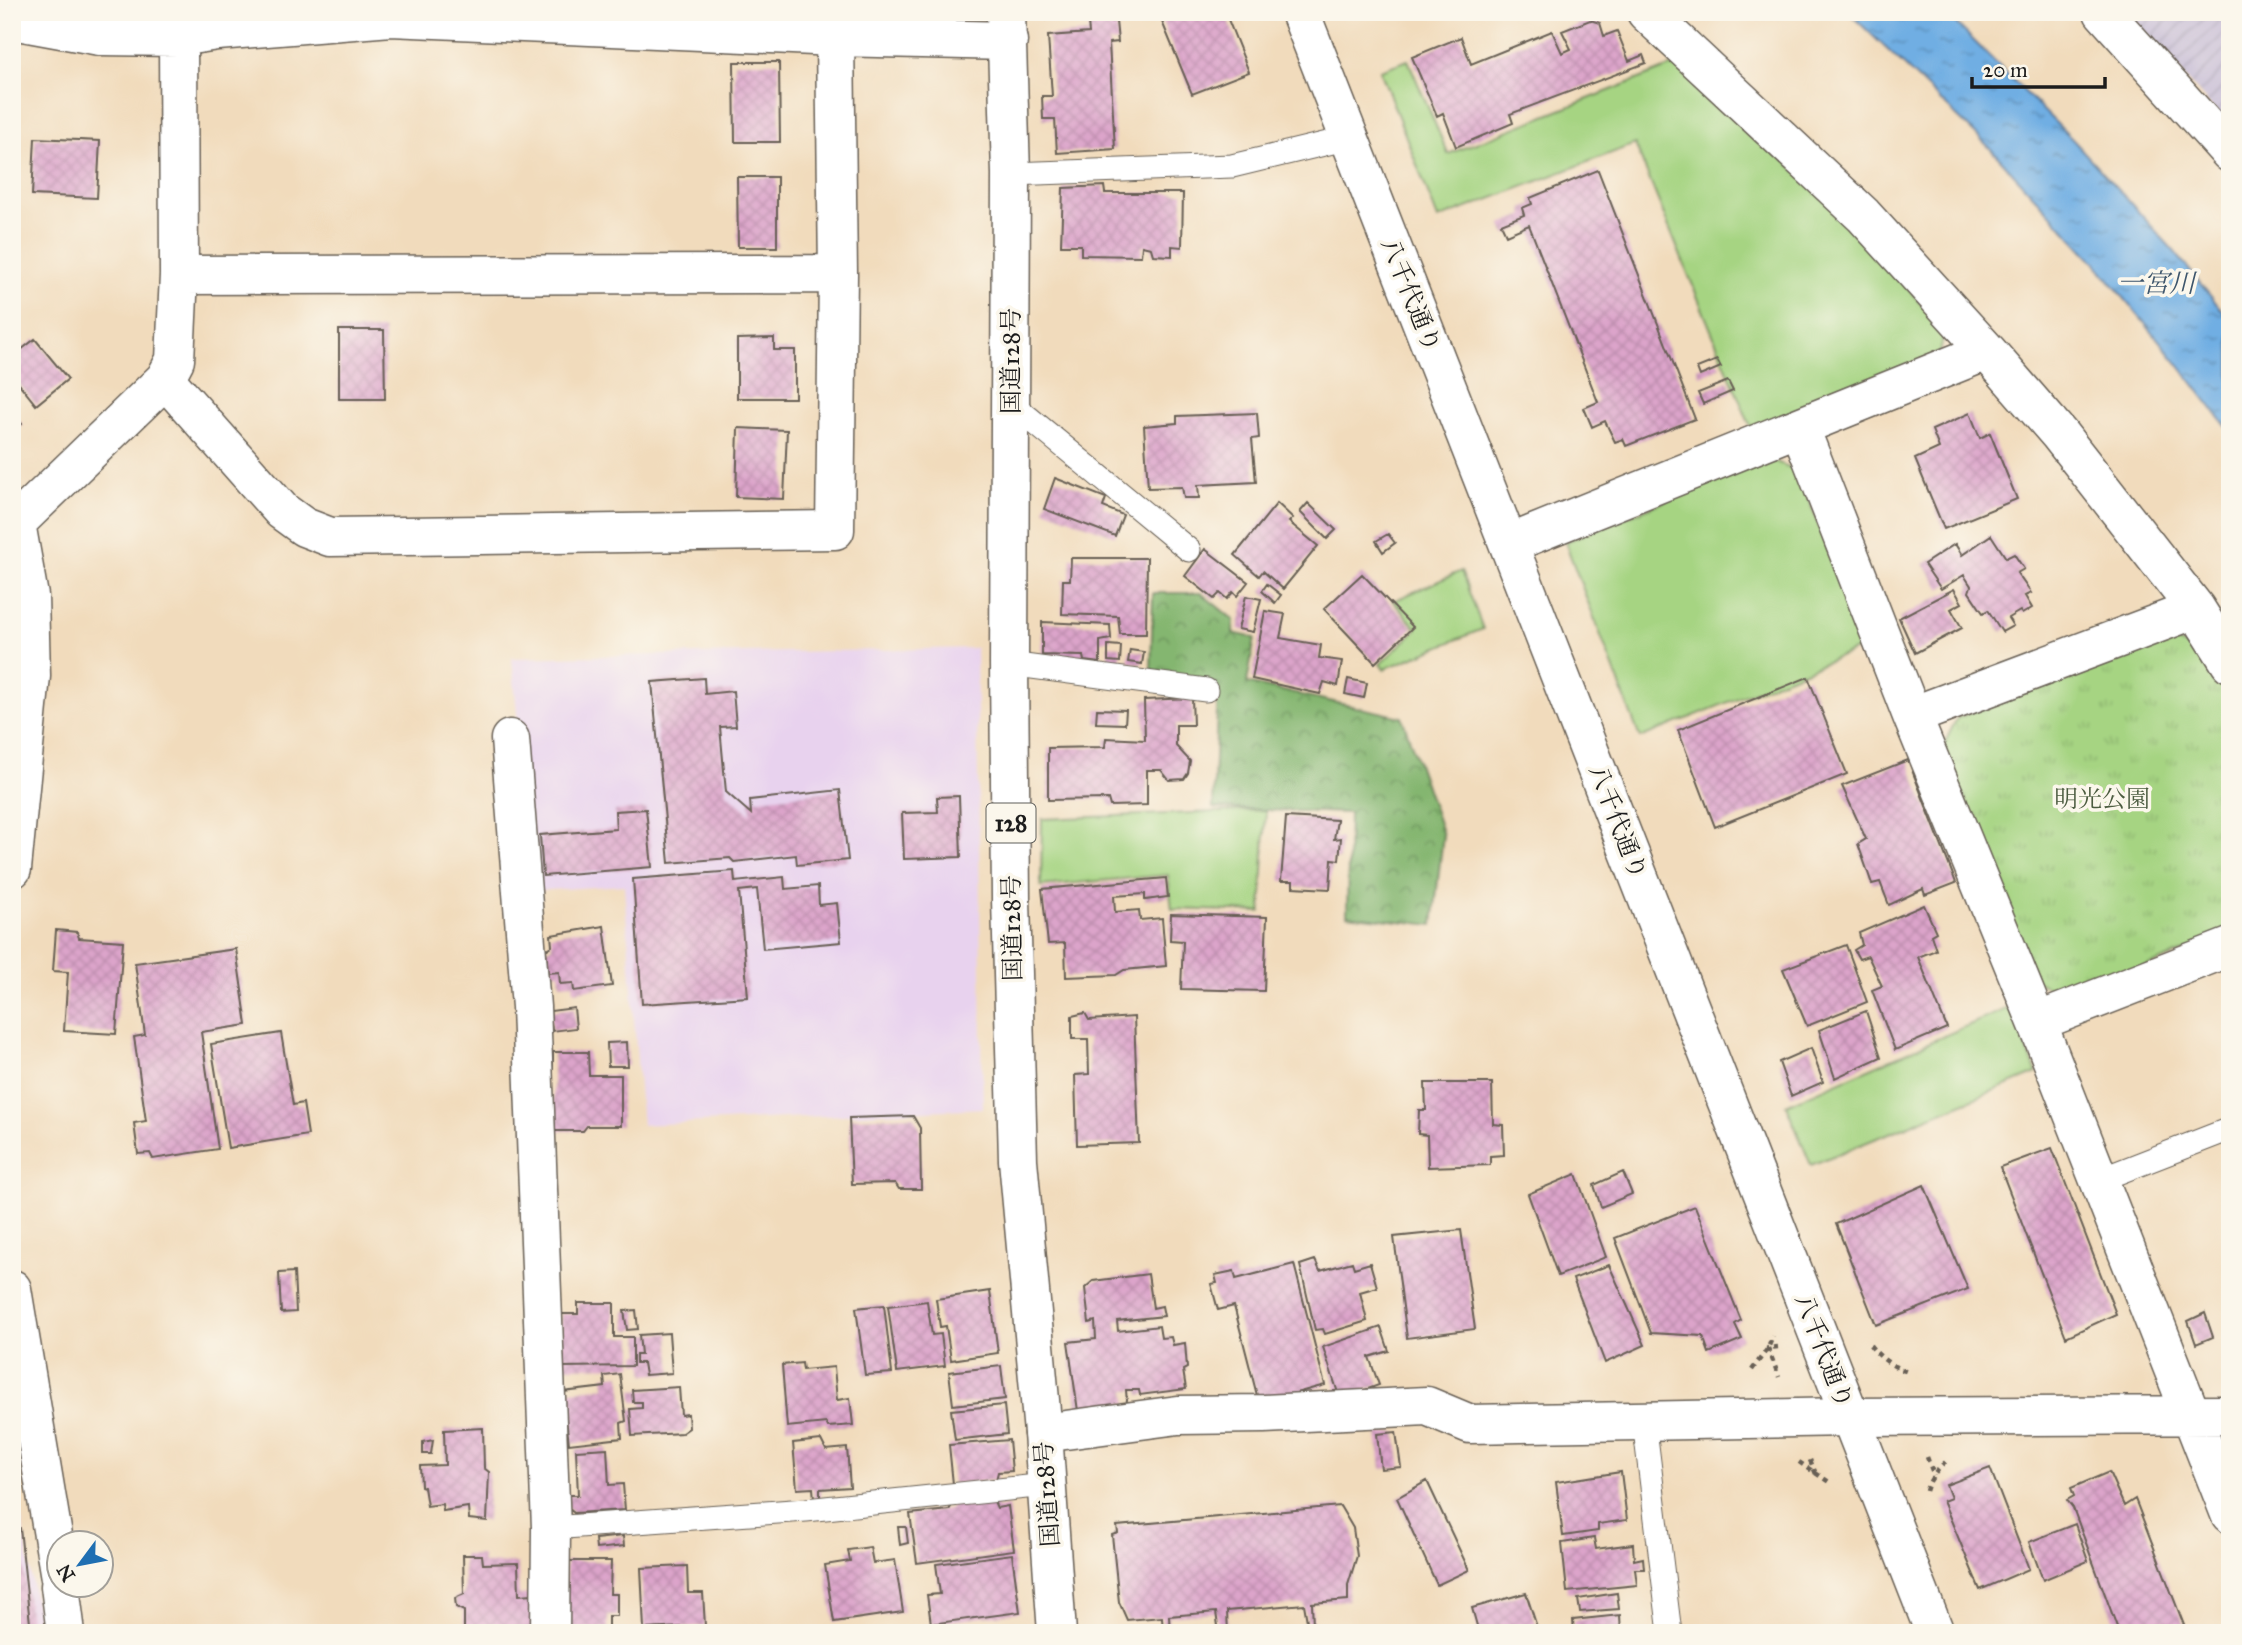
<svg xmlns="http://www.w3.org/2000/svg" width="2242" height="1645" font-family="'IM FELL Great Primer','Noto Serif JP',serif">
<defs>
<pattern id="industrial-furrows" width="10" height="10" patternUnits="userSpaceOnUse" patternTransform="scale(1.75)"><rect width="10" height="10" fill="#c9bfd7"/><path d="M-1 1l2-2M0 10L10 0M9 11l2-2" fill="none" stroke="#aca4b8"/></pattern>
<pattern id="forest-crowns" width="20" height="18" patternUnits="userSpaceOnUse" patternTransform="scale(1.75)"><rect width="20" height="18" fill="#84b670"/><path d="M2 6a3 3 0 1 1 6 0M12 15a3 3 0 1 1 6 0" fill="none" stroke="#6b935b"/></pattern>
<pattern id="park-tufts" width="24" height="20" patternUnits="userSpaceOnUse" patternTransform="scale(1.75)"><rect width="24" height="20" fill="#a6d482"/><path d="M3 7l-1-3M5 7V3M7 7l1-3M15 17l-1-3M17 17v-4M19 17l1-3" fill="none" stroke="#8eb570"/></pattern>
<pattern id="water-ripples" width="26" height="14" patternUnits="userSpaceOnUse" patternTransform="scale(1.75)"><rect width="26" height="14" fill="#70aee3"/><path d="M2 4q2-2 4 0t4 0M15 11q2-2 4 0t4 0" fill="none" stroke="#5b8db7"/></pattern>
<pattern id="building-cross-hatch" width="8" height="8" patternUnits="userSpaceOnUse" patternTransform="scale(1.75)"><rect width="8" height="8" fill="#dca4ca"/><path d="M0 0l8 8M0 8l8-8" fill="none" stroke="#bc8dad"/></pattern>
</defs>
<rect width="100%" height="100%" fill="#fbf7ec"/>
<filter id="ink" filterUnits="userSpaceOnUse"><feTurbulence type="fractalNoise" baseFrequency=".0143" numOctaves="2"/><feDisplacementMap in="SourceGraphic" scale="14" xChannelSelector="R" yChannelSelector="G"/><feConvolveMatrix kernelMatrix="1 2 1 2 8 2 1 2 1" color-interpolation-filters="sRGB"/></filter>
<filter id="wash" filterUnits="userSpaceOnUse"><feTurbulence type="fractalNoise" baseFrequency=".00686" numOctaves="4" result="noise"/><feDisplacementMap in="SourceGraphic" scale="28" xChannelSelector="R" yChannelSelector="G"/><feGaussianBlur stdDeviation="1.57" result="paint"/><feColorMatrix in="noise" values="0 0 0 0 0 0 0 0 0 0 0 0 0 0 0 0 0 1.4 0 .05"/><feComposite in="paint" operator="in"/></filter>
<g filter="url(#wash)">
<rect width="100%" height="100%" fill="#f1dbbc"/>
<path fill="#e8d2ee" d="M976 648 983 1108 642 1125 624 885 533 891 512 658Z
M12 1463 36 1605 40 1633H12Z"/>
<path fill="url(#industrial-furrows)" d="M2127 12H2230V128Z"/>
<path fill="#a6d482" stroke="#61784f" stroke-width="2" d="M1408 60 1448 154 1680 63 1815 188 1945 329 1940 353 1751 428 1635 144 1438 219 1380 70Z
M1768 459 1797 470 1866 646 1640 738 1565 542Z
M1461 571 1483 629 1384 669 1380 664 1417 629 1393 601Z
M1266 810 1261 912 1172 909 1168 875 1041 886 1042 819Z
M2010 1007 2037 1073 1811 1165 1786 1105Z"/>
<path fill="url(#forest-crowns)" stroke="#506946" stroke-width="2" d="M1153 593H1201L1234 620 1233 633 1255 638 1247 683 1402 717 1443 835 1433 925 1347 915 1349 813 1213 808 1218 687 1151 670Z"/>
<path fill="url(#park-tufts)" stroke="#61784f" stroke-width="2" d="M2166 637 2210 656 2230 689V934L2069 997 2037 982 1943 746 1957 718Z"/>
<path fill="url(#water-ripples)" stroke="#466580" stroke-width="2" d="M1848 12H1945L2074 141 2174 251 2230 320V431L2176 361 2097 265 1988 146Z"/>
<g id="blocks">
<path fill="url(#building-cross-hatch)" d="M1044 12H1068V13L1046 20Z
M1158 12H1225L1249 72 1192 94Z
M1590 20 1600 23 1604 36 1617 31 1629 61 1643 55 1646 63 1510 114 1513 123 1456 147 1443 113 1437 116 1412 57 1461 37 1471 64 1552 31 1562 53 1571 49 1562 31Z
M1116 21 1118 42 1109 43 1115 149 1057 153 1055 119H1043L1042 96H1052L1048 36 1089 33 1088 23Z
M734 62H779L780 142H735Z
M35 138 100 141 97 198 32 195Z
M1598 170 1695 419 1626 446 1623 439 1615 442 1605 421 1592 427 1584 408 1598 402 1529 225 1506 235 1501 224 1524 215 1522 208 1532 204 1530 198Z
M737 177H777V247H738Z
M1104 186 1105 193H1183L1182 247 1172 246V256L1153 255 1151 248 1142 246 1141 256 1081 255V245H1061L1063 188Z
M339 330H384L385 399H339Z
M774 338V350H795V398H737V339Z
M35 339 68 379 36 405 12 375V357Z
M1717 360 1721 367 1700 376 1697 368Z
M1728 381 1733 391 1703 404 1698 393Z
M12 413 22 424 12 433Z
M1257 413 1259 438 1252 439 1256 482 1198 485 1199 498H1184L1182 487 1148 488 1144 426 1177 423V416Z
M1970 413 1980 438 1990 433 2017 499 1944 529 1915 459 1939 448 1932 430Z
M738 428 787 430 784 499 736 497Z
M1055 478 1106 498 1103 507 1123 515 1115 536 1044 509Z
M1277 503 1293 518 1289 522 1318 546 1283 589 1263 571 1259 576 1235 555Z
M1308 503 1336 530 1327 539 1300 512Z
M1388 534 1395 543 1383 552 1376 541Z
M1991 535 2006 558 2014 554 2024 569 2017 573 2031 593 2025 596 2032 608 2022 614 2020 611 2008 618 2013 626 2002 632 1988 610 1983 613 1969 592 1971 586 1964 575 1941 589 1924 564 1955 544 1962 555Z
M1205 549 1248 582 1237 596 1233 592 1227 599 1220 593 1214 599 1185 576Z
M1071 558H1147L1146 634H1120L1118 616 1062 614 1063 580H1070Z
M1362 574 1413 627 1375 663 1324 609Z
M1267 584 1281 595 1275 603 1262 591Z
M1954 589 1962 603 1951 609 1962 628 1915 653 1899 618Z
M1246 596 1261 599 1253 632 1238 629Z
M1265 611 1285 614 1280 638 1321 645 1319 658 1342 661 1338 686 1324 682 1320 694 1252 679Z
M1042 622 1110 625 1111 639 1100 641V663L1084 661 1083 656 1042 655Z
M1108 645 1121 646 1120 662 1108 661Z
M1130 650 1144 652 1142 664 1128 662Z
M1808 677 1847 774 1715 827 1678 730Z
M704 678 705 694 733 691 736 726 720 727 726 792 751 814 750 800 840 790 848 860 797 865 796 855 734 862 730 858 669 863 652 682Z
M1348 679 1367 683 1364 698 1345 694Z
M1192 698 1193 725H1176V746L1190 761 1188 773 1184 779 1169 780 1161 770H1147V805L1110 806 1108 799 1048 800V748L1105 747 1106 738 1145 740 1144 700Z
M1097 709 1126 710 1125 724 1096 723Z
M1908 760 1956 883 1925 895 1923 889 1889 905 1880 882 1872 884 1858 844 1866 839 1842 786Z
M959 796 961 857 904 859 902 813 938 812 937 797Z
M646 809 652 867 543 876 540 835 616 829 615 811Z
M1286 817 1337 820 1334 839 1341 838 1339 860 1332 859 1330 889 1293 887V881H1281Z
M734 871 735 882 784 877 785 889 818 886 819 905 837 903 841 942 763 949 757 889 739 891 748 997 642 1004 633 879Z
M1166 878 1168 897 1145 900V894L1114 896 1115 912 1139 910 1140 920 1162 918 1166 966 1124 970 1116 975 1066 977 1065 943 1048 944 1042 889Z
M1924 905 1936 932 1931 935 1936 950 1918 957 1947 1028 1895 1050 1872 990 1882 986 1868 956 1859 959 1854 950 1862 945 1859 933Z
M1171 914 1267 917 1264 991 1181 989 1183 941 1170 940Z
M604 926 612 986 574 991 573 983 560 984 559 972 548 973 546 950 552 946 551 935Z
M56 930 77 932 79 938 123 941 116 1034 64 1031 68 972 53 971Z
M1846 945 1867 1002 1807 1026 1783 969Z
M236 949 247 1025 201 1032 218 1149 153 1159 150 1153 138 1154 134 1123 146 1121 134 1037 145 1035 135 963Z
M574 1008 576 1028 552 1031 550 1011Z
M1866 1011 1881 1057 1835 1078 1819 1030Z
M1085 1013 1089 1020 1134 1017 1139 1143 1077 1145 1075 1075 1089 1074 1088 1039H1072V1016Z
M281 1033 293 1105 303 1103 308 1135 228 1148 211 1044Z
M627 1042 628 1066H608L607 1043Z
M1811 1048 1823 1082 1791 1096 1779 1062Z
M553 1052H588L589 1075H621V1126H587L583 1131H553Z
M1425 1083H1492L1493 1124 1503 1125 1504 1155 1490 1156V1165L1428 1167 1427 1135 1418 1134 1419 1110H1426Z
M913 1116 920 1128 921 1189H899L895 1183 852 1184 849 1118Z
M2052 1148 2116 1314 2066 1337 2000 1167Z
M1623 1172 1632 1194 1601 1207 1594 1185Z
M1576 1174 1606 1257 1558 1276 1528 1194Z
M1924 1185 1968 1289 1876 1325 1836 1224Z
M1695 1206 1741 1320 1735 1324 1742 1339 1709 1353 1703 1336 1651 1333 1615 1238Z
M1461 1230 1475 1329 1407 1338 1394 1237Z
M1315 1260 1320 1271 1352 1262 1354 1268 1370 1263 1377 1287 1360 1292 1367 1321 1325 1334 1323 1329 1315 1330 1300 1265Z
M1294 1264 1325 1385 1259 1403 1234 1306 1218 1310 1211 1284 1217 1283 1215 1275 1234 1271 1236 1279Z
M1609 1265 1645 1345 1605 1363 1573 1279Z
M294 1272 296 1312 281 1313 279 1273Z
M1148 1274 1153 1308 1162 1306 1164 1316 1117 1321 1118 1331 1159 1326 1161 1338 1171 1337 1173 1345 1185 1343 1187 1368 1183 1370 1186 1389 1140 1395 1139 1390H1126L1127 1403 1078 1411 1068 1342 1096 1339 1095 1321 1089 1323 1085 1288 1093 1281Z
M990 1291 998 1353 951 1360 946 1326 940 1327 936 1299Z
M927 1301 932 1335 941 1334 945 1366 897 1372 888 1306Z
M578 1303H614V1337H633V1366L561 1367V1314H578Z
M884 1305 892 1373 865 1375 856 1308Z
M636 1310 638 1329 627 1330 624 1311Z
M2205 1313 2213 1337 2196 1344 2188 1321Z
M1381 1327 1389 1351 1369 1357 1379 1385 1340 1399 1323 1347Z
M669 1333 672 1373 645 1375 643 1363H636V1354H641L639 1335Z
M802 1363 803 1370 834 1367 837 1400 850 1398 853 1425 828 1427 826 1423 787 1427 782 1365Z
M1001 1366 1005 1399 953 1405 949 1372Z
M620 1374 626 1421 621 1423 622 1438 569 1444 563 1392 605 1387 604 1376Z
M679 1387 681 1415 688 1414 689 1428 682 1433 632 1436 630 1409 642 1408V1402H633L632 1390Z
M1004 1405 1007 1434 955 1440 951 1410Z
M483 1428 484 1468 489 1472 487 1521 469 1519 468 1507 443 1511 442 1504 427 1506 424 1487 421 1486 420 1466 445 1465 444 1430Z
M1396 1432 1401 1467 1381 1469 1377 1434Z
M433 1440 431 1454H423V1442Z
M821 1440 826 1450 847 1448 850 1487 820 1489V1499H814L813 1488 797 1489 793 1443Z
M1009 1440 1012 1471 998 1472 996 1480 953 1484 949 1445Z
M607 1448 609 1485 623 1484 625 1510 574 1513 568 1508 567 1495H578L576 1450Z
M1990 1468 2029 1569 1980 1590 1943 1501 1951 1498 1946 1485Z
M1621 1472 1627 1520 1598 1524V1531L1563 1536 1556 1482Z
M2109 1472 2124 1506 2135 1499 2187 1633H2109L2117 1627 2073 1508 2067 1500 2074 1496 2071 1488Z
M1427 1481 1469 1570 1437 1585 1397 1498Z
M993 1499 997 1508 1008 1506 1014 1550 917 1563 910 1514 949 1510 953 1504Z
M1340 1506 1353 1528 1357 1556 1348 1585V1600L1312 1603 1313 1626 1308 1627 1304 1604 1227 1611 1228 1633H1219L1216 1612 1169 1616 1170 1633H1163L1162 1617 1127 1620 1119 1602 1112 1535 1118 1533 1117 1526Z
M2075 1524 2088 1561 2043 1580 2029 1542Z
M898 1527H906L908 1543 900 1545Z
M20 1528 31 1633H12V1529Z
M623 1536 624 1546 596 1549 595 1539Z
M1594 1538 1596 1549 1633 1544 1634 1560 1643 1558 1644 1569H1635L1637 1585 1567 1592 1562 1543Z
M870 1547 873 1563 895 1560 903 1612 834 1622 825 1565 850 1561 848 1550Z
M1012 1554 1020 1612 931 1624 927 1595 940 1594 936 1564Z
M463 1555H482L483 1564 518 1563 519 1595 533 1594 534 1633H464V1611L456 1607 455 1598 464 1594Z
M566 1561H611L610 1594H617V1616H608V1629H566Z
M687 1566 688 1593H703L705 1626 644 1629 641 1568Z
M1526 1593 1539 1633H1479L1472 1608Z
M1617 1593 1619 1609 1580 1612 1578 1599Z
M1620 1615 1621 1633H1574L1573 1620Z"/>
</g>
</g>
<g filter="url(#ink)">
<use href="#blocks" fill-opacity="0" stroke="#675f54" stroke-width="2"/>
<g fill="none" stroke-linecap="round" stroke-linejoin="round">
<g stroke="#675f54" stroke-width="25">
<path id="service" d="M1011 174 1232 166 1349 138
M1011 403 1189 550
M1009 664 1206 690
M2099 1180 2230 1129
M1644 1421 1670 1633
M551 1528 806 1510 1046 1485"/>
</g>
<g stroke="#675f54" stroke-width="41">
<path id="minor" d="M1646 12 1863 215 1987 351 2059 434 2196 609 2230 663
M2103 12 2230 153
M12 20 100 36 178 37 217 31 391 17 835 37 1008 41
M178 37 179 275 175 360 165 379 282 511 304 527 330 537 835 530 838 274 835 37
M179 275 838 274
M1800 428 1912 716 2037 1022 2230 1514
M12 520 16 523 29 596 31 676 12 869
M16 523 165 379
M1509 544 1987 351
M1912 716 2196 609
M510 739 531 1007 551 1528 550 1633
M2037 1022 2230 947
M12 1289 60 1578
M1043 1433 1178 1415 1264 1414 1427 1406 1470 1424 1849 1417 2230 1415
M60 1586 66 1633"/>
</g>
<g stroke="#675f54" stroke-width="41">
<path id="tertiary" d="M1300 12 1935 1633"/>
</g>
<g stroke="#675f54" stroke-width="41">
<path id="trunk" d="M1006 12 1011 174 1009 664 1011 899 1018 1160 1043 1433 1057 1633"/>
</g>
<path stroke="#675f54" stroke-width="4.5" stroke-dasharray="5 5" stroke-linecap="butt" d="M1870 1345C1880 1358 1893 1367 1908 1372
M1778 1347 1768 1348 1779 1377
M1752 1370 1768 1348 1773 1336
M1927 1457 1934 1476
M1810 1460 1816 1474
M1799 1462 1829 1482
M1926 1491C1929 1479 1940 1467 1949 1459"/>
<use href="#service" stroke="#fff" stroke-width="23"/>
<use href="#minor" stroke="#fff" stroke-width="38"/>
<use href="#tertiary" stroke="#fff" stroke-width="38"/>
<use href="#trunk" stroke="#fff" stroke-width="38"/>
</g>
</g>
<g text-anchor="middle" stroke-width="7" stroke-linejoin="round" paint-order="stroke">
<rect fill="#fbf7ec" stroke="#5f5e5a" stroke-width="2" x="986.5" y="803.5" width="49" height="39" rx="5"/>
<g font-size="23" font-weight="bold" fill="#1c1c1c">
<text x="1011" y="831">128</text>
</g>
<g font-size="24" fill="#1c1c1c" stroke="#fbf7ec">
<text transform="translate(1411 295) rotate(68)" y="8">八千代通り</text>
<text transform="translate(1011 361) rotate(-90)" y="8">国道128号</text>
<text transform="translate(1618 822) rotate(69)" y="8">八千代通り</text>
<text transform="translate(1012 928) rotate(-91)" y="8">国道128号</text>
<text transform="translate(1824 1351) rotate(69)" y="8">八千代通り</text>
<text transform="translate(1047 1494) rotate(-94)" y="8">国道128号</text>
</g>
<g font-size="24" fill="#4c5c40" stroke="#fbf7ec">
<text x="2102" y="807">明光公園</text>
</g>
<g font-size="26" font-style="italic" fill="#3e566c" stroke="#fbf7ec">
<text x="2156" y="292">一宮川</text>
</g>
</g>
<rect width="2242" height="1645" fill="none" stroke="#fbf7ec" stroke-width="42"/>
<g transform="translate(80 1564) rotate(238)"><circle r="33" fill="#fbf7ec" stroke="#a29f99" stroke-width="2"/>
<path d="M0-5L12 26L0 18L-12 26Z" fill="#1f6fb2"/>
<text y="-10" font-size="19" font-weight="bold" text-anchor="middle" fill="#1c1c1c">N</text>
</g>
<path d="M1972 77v10h133v-10" fill="none" stroke="#1c1c1c" stroke-width="3.5"/>
<text x="1983" y="77" font-size="21" fill="#1c1c1c" stroke="#fbf7ec" stroke-width="5" paint-order="stroke">20 m</text>
</svg>
